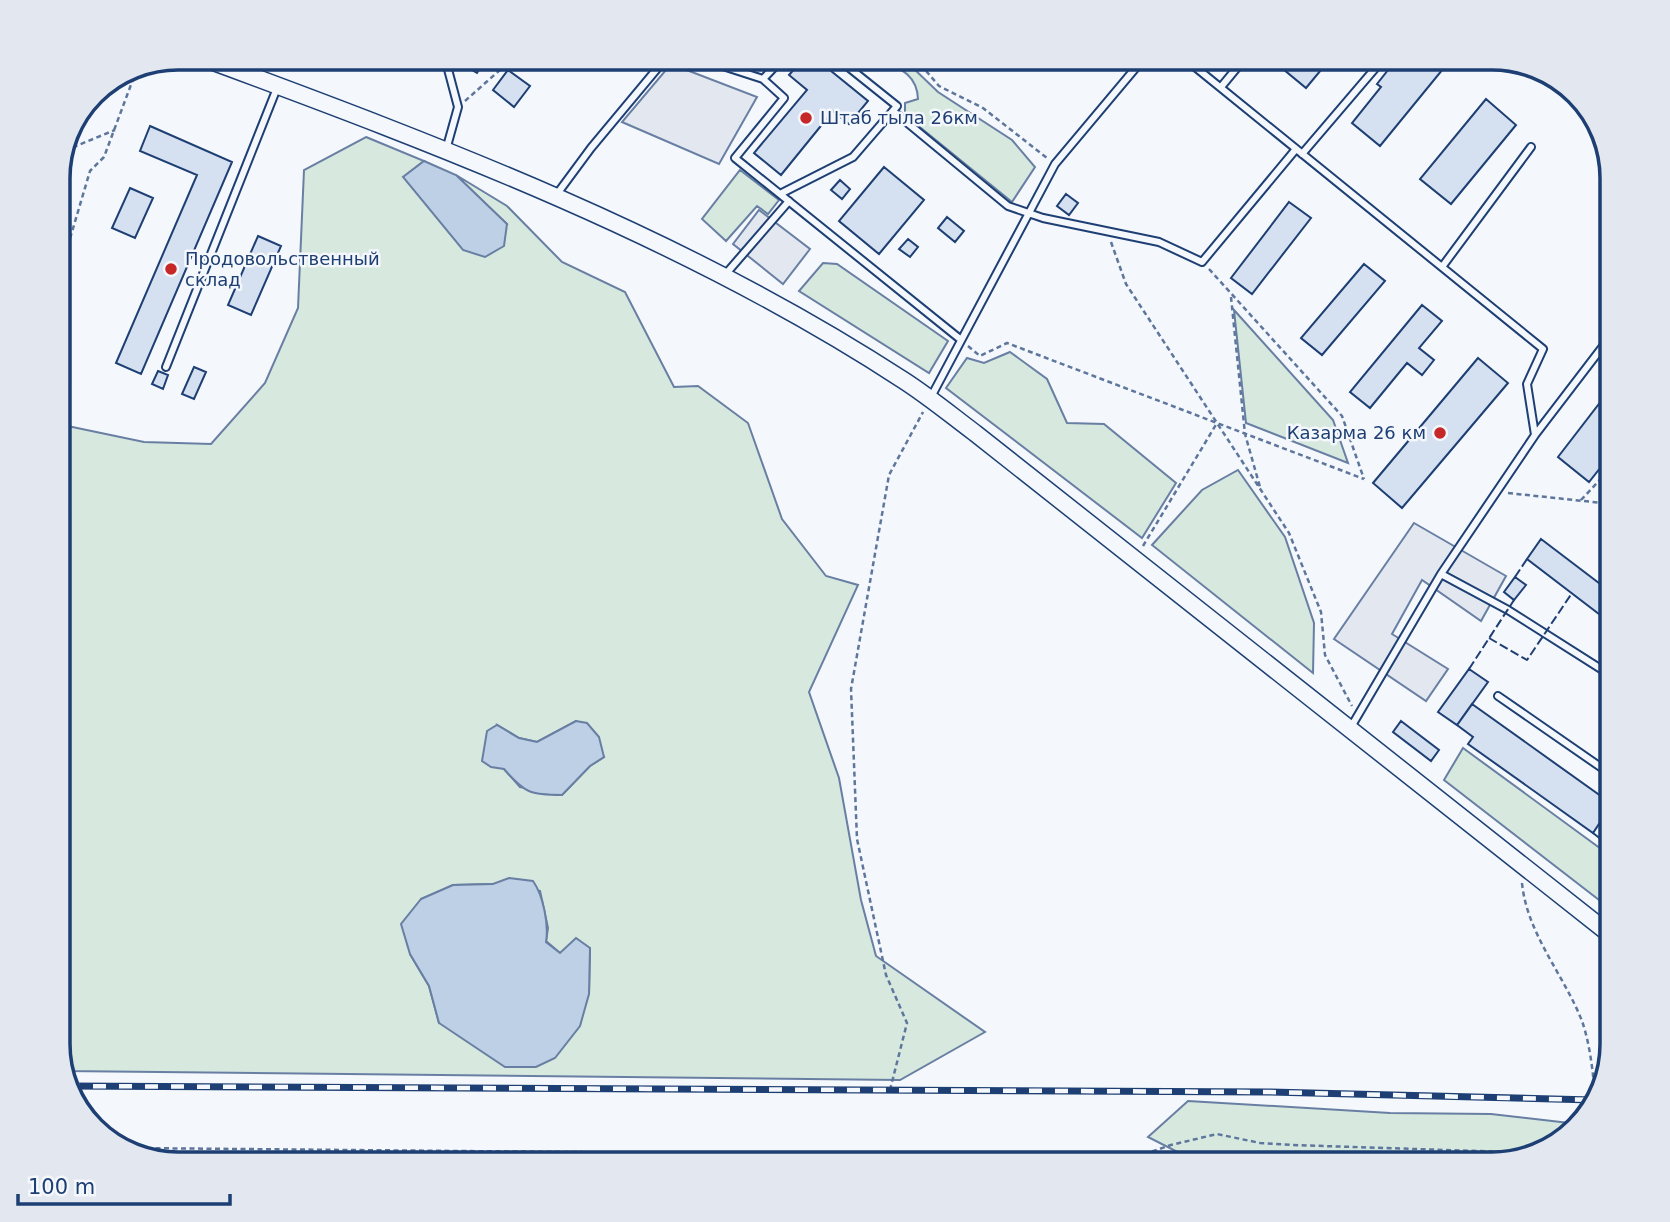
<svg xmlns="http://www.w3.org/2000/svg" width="1670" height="1222" font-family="'DejaVu Sans',sans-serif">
<rect width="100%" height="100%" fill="#f4f7fb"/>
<path fill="#d7e8df" stroke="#687fa3" stroke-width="2" fill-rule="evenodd" d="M877 58H899L910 65 938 92 1012 140 1035 167 1012 202 905 115V103L918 99C917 73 898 68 877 58Z
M366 137 424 161 404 177 464 250 507 224 456 175 507 206 562 262 625 292 674 387 698 386 748 423 782 519 826 576 858 585 809 692 839 778 861 900 876 956 985 1032 900 1080 63 1071 58 1051V424L144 442 211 444 265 383 298 308 304 170ZM576 721 604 757 590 766 562 795 520 787 504 769 497 725 519 738 537 742ZM493 884 540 891 548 928 546 941 560 953 590 949 589 994 439 1023 429 986 410 954 421 899 453 885Z
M740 170 779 200 768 214 757 206 726 241 702 219Z
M823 263 837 264 948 341 929 373 799 291Z
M1234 310 1333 420 1348 463 1246 423Z
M1010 352 1047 379 1067 423 1104 424 1176 483 1142 538 946 388 967 358 984 363Z
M1238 470 1285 537 1314 623 1313 673 1152 545 1202 490Z
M1463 748 1612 857V910L1444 780Z
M1188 1101 1390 1113 1491 1114 1578 1124 1545 1152 1492 1164H1201L1148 1137Z"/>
<path fill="#e3e8f0" stroke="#687fa3" stroke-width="2" d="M671 64 757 97 719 164 622 122Z
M759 210 810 249 783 284 733 244Z
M1414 523 1506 576 1481 621 1422 580 1392 634 1448 669 1426 701 1334 639Z"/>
<path fill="#bed0e5" stroke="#687fa3" stroke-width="2" d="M424 161 456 175 507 224 504 246 485 257 463 250 403 177Z
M576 721 587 723 599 737 604 757 590 766 562 795C530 795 525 793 504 769L491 767 482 761 487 731 497 725 519 738 537 742Z
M509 878 533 881C543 895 549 924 546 942L560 953 576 938 590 948 589 994 580 1026 555 1058 536 1067H505L439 1023 429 986 410 954 401 924 421 899 453 885 493 884Z"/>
<path fill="#d5e0f0" stroke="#1d3f73" stroke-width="2" d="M465 58H482L485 60 477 73 462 64Z
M804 58H815L868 101 849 124 833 111 781 175 754 153 807 90 789 75Z
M1282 58H1331L1306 88 1277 64Z
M1405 58H1452L1380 146 1352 123 1381 87 1377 84 1396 60 1401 64Z
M508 70 530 86 514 107 493 90Z
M1486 99 1516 125 1451 204 1420 179Z
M150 126 232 162 141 374 116 363 197 175 140 151Z
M884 167 924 200 879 254 839 221Z
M840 180 850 189 842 199 831 190Z
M130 188 153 198 135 238 112 228Z
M1066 194 1078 203 1069 215 1057 206Z
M1289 202 1311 218 1252 294 1231 278Z
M947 217 964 231 955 242 938 228Z
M258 236 281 246 251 315 228 305Z
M908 239 918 247 910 257 899 249Z
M1364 264 1385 281 1322 355 1301 338Z
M1422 305 1442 321 1419 348 1434 360 1422 375 1407 363 1370 408 1350 392Z
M1478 358 1508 383 1402 508 1373 483Z
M194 367 206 372 194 399 182 394Z
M158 371 168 375 163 389 152 384Z
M1612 387V453L1589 482 1558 457Z
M1541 539 1612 593V624L1527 559Z
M1515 577 1526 585 1514 600 1504 592Z
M1469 669 1488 682 1457 725 1438 712Z
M1472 704 1612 804 1593 833 1468 744 1473 737 1457 725Z
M1401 721 1439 750 1431 761 1393 732Z"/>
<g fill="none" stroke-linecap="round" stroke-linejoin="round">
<g stroke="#1d3f73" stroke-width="10">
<path id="service" d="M445 58 458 107 446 150
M698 58 763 79 783 58
M1184 58 1543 349 1527 384 1535 435 1441 574 1351 727
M763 79 784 98 735 158 960 339
M1221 87 1245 58
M893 111 1008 206 1043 218 1159 242 1202 262 1296 149
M1302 154 1384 58
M557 194 591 148 666 58
M780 194 853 157 897 106 837 58
M1442 267 1531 147
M724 276 789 201
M166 367 277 88
M931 397 1055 164 1144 58
M1535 435 1610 337
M1441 574 1508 610 1612 676
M1498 696 1612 775"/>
</g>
<g stroke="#1d3f73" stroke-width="19">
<path id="tertiary" d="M203 58C444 147 687 239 903 380 928 396 951 415 975 433L1612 936"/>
</g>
<path stroke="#5e769c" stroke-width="2.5" stroke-dasharray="5 3.5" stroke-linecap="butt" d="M915 58 939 86 983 108 1047 158
M1562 81 1566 83
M465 101 501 69 531 60 617 65 642 58
M64 146H76L115 130
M58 228 71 233
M1111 242 1126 284 1289 533 1321 612 1325 655 1352 706
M1209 269 1342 416 1364 479
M58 279 90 171 104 157 135 74
M1231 297 1245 434 1260 487
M968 346 980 356 1007 343 1364 479
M1508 493 1612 504
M1581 500 1612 467
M1143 546 1217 423
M1522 883C1527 934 1564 975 1582 1021 1590 1044 1593 1072 1595 1096
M890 1090 907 1023 886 975 857 839 851 689 889 475 923 412
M130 1148 792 1154 829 1164
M839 1164 867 1157 930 1155H1142L1171 1145 1217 1134 1260 1143 1292 1145 1539 1153"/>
<use href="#service" stroke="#f4f7fb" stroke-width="6"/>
<use href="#tertiary" stroke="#f4f7fb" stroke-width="16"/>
<g stroke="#1d3f73" stroke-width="7">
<path id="rail" d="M67 1086 1268 1092 1593 1100"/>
</g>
<use href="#rail" stroke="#f4f7fb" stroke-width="4.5" stroke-dasharray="13" stroke-linecap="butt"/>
<path stroke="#1d3f73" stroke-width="2" stroke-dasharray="9 3.5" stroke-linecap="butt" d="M1515 577 1527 559
M1489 638 1527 660 1572 593
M1469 669 1514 600
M1593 833 1612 848"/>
</g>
<g fill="#c62828" stroke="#f4f7fb" stroke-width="2.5">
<circle cx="806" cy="118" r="7"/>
<circle cx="171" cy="269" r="7"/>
<circle cx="1440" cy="433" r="7"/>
</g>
<g text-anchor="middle" stroke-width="5" stroke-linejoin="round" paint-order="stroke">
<g font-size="18" fill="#1d3f73" stroke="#f4f7fb" text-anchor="start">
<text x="820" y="124">Штаб тыла 26км</text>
<text x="185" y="265">Продовольственный<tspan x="185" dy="21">склад</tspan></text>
<text x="1426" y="439" text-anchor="end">Казарма 26 км</text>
</g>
</g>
<path d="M0 0H1670V1222H0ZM178 70H1492A108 108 0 0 1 1600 178V1044A108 108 0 0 1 1492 1152H178A108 108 0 0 1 70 1044V178A108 108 0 0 1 178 70Z" fill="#e3e8f0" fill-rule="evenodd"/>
<path fill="none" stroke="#1d3f73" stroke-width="3.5" d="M178 70H1492A108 108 0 0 1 1600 178V1044A108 108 0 0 1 1492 1152H178A108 108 0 0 1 70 1044V178A108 108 0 0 1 178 70Z"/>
<path d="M18 1194v10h212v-10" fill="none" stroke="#1d3f73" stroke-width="3.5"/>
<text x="28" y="1194" font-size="21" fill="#1d3f73" stroke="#f4f7fb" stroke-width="5" paint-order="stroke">100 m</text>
</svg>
